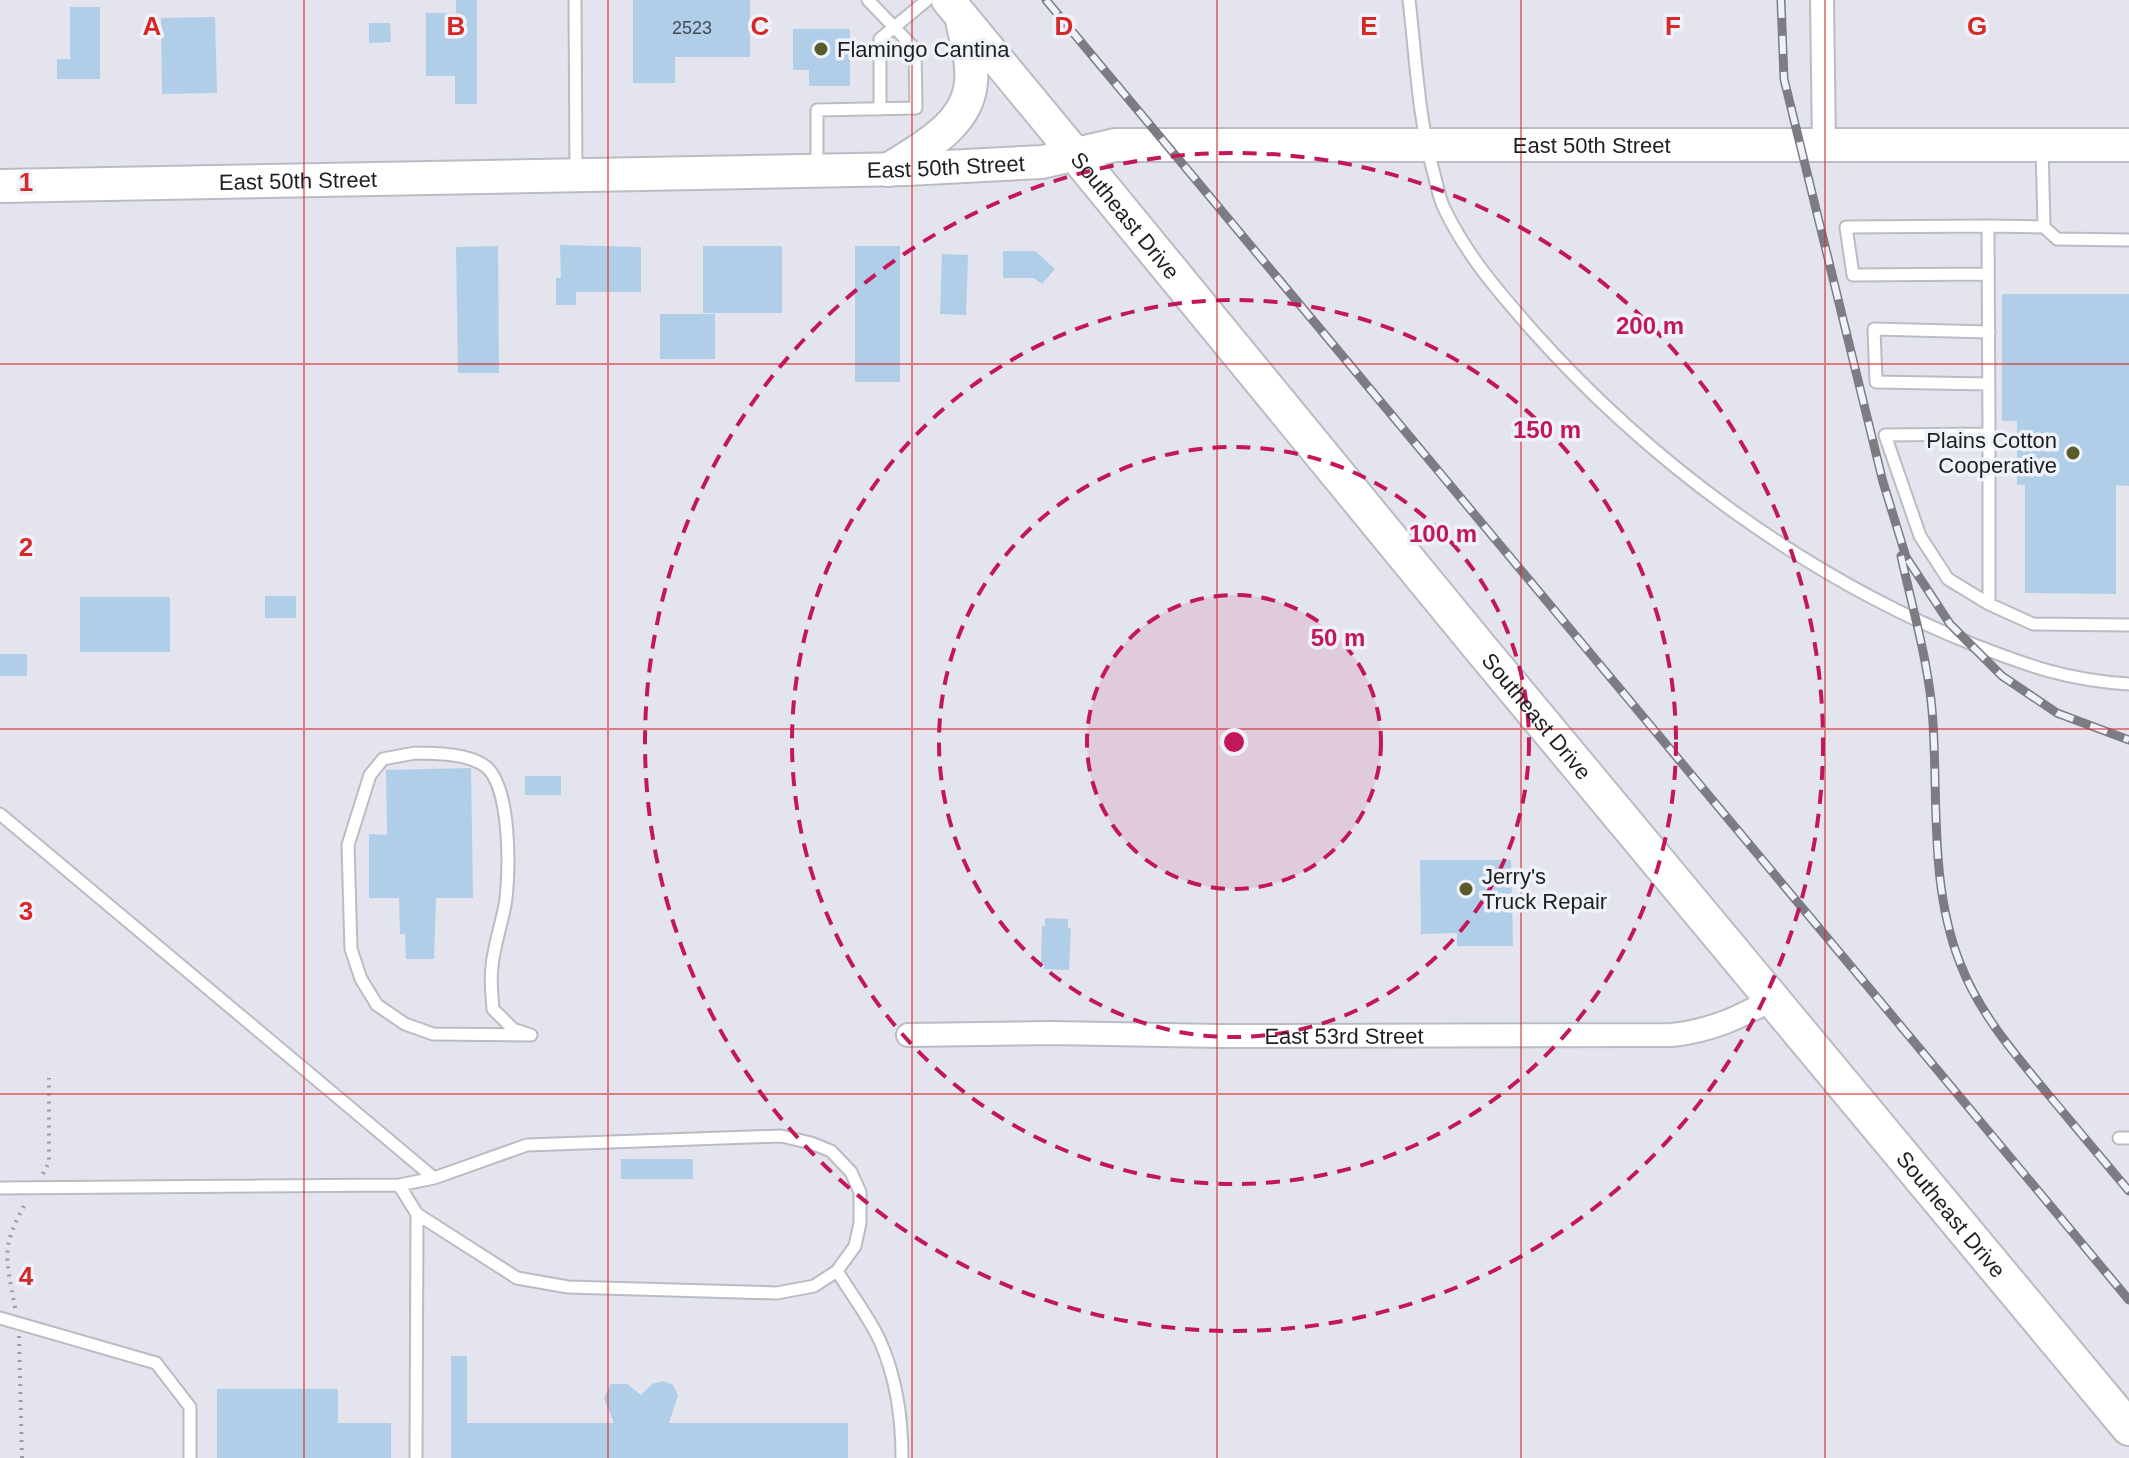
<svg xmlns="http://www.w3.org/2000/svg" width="2129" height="1458" font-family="Arial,sans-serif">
<rect width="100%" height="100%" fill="#e3e4ed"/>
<path fill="#b0cee8" d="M456 0H477V104H455V76H426V13H456Z
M633 0H750V57H675V83H633Z
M70 7H100V79H57V59H70Z
M215 17 217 93 162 94 161 18Z
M369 23H390L391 42 369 43Z
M793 29H850V86H809V70H793Z
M560 245 641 247V292H576V305H556V278H561Z
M498 246 499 373H458L456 247Z
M703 246H782V313H703Z
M855 246H900V382H855Z
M1003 251H1035L1055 269 1042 284 1034 278H1003Z
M942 254 968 255 966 315 940 314Z
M2002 294H2129V486L2116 485V594L2025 593V485H2017V421H2002Z
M660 314H715V359H660Z
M265 596H296V618H265Z
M80 597H170V652H80Z
M0 654H27V676H0Z
M471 768 473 898H436L434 959H406L405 934H400L399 898H369V834L387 835 386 770Z
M525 776H561V795H525Z
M1420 860H1511L1513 946H1457V933L1421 934Z
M1045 918 1068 919V928H1071L1069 970 1044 969V963H1041L1042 926H1045Z
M621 1159H693V1179H621Z
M451 1356H467V1423H614L604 1398 611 1384H627L641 1395 652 1384 663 1381 673 1385 678 1395 669 1423H848V1458H451Z
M217 1389H338V1423H391V1458H217Z"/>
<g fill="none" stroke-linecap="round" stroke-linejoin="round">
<g stroke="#babcc4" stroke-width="15">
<path id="lane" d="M575 0 576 172
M1409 0C1416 58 1418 118 1434 174 1437 185 1439 198 1444 208 1467 256 1498 291 1532 330 1650 463 1807 578 1972 644 2029 666 2066 680 2129 684
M880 109V39L927 0
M2042 146 2044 227 1988 226 1989 434 1885 435 1920 536 1948 579 1989 604 2033 624 2129 625
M817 167V110L916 108 915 49 868 0
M1988 226 1846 227 1853 275 1988 274
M2044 227 2057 239 2129 240
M1989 332 1874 329 1876 382 1989 384
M1989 604V434
M415 753C437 754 463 753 482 764 512 780 510 875 505 905 501 926 494 946 492 966 490 981 492 995 493 1009L513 1029 531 1035 433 1034 405 1024 377 1005 361 979 351 949 348 845 370 775 383 759Z
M0 814 434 1178
M2119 1138H2129
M0 1188 399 1185 434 1178 527 1145 781 1136 811 1143 831 1151 851 1172 860 1192V1223L855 1246 837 1271 814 1286 777 1293 568 1287 517 1278 417 1214 399 1185
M837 1271C851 1294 869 1317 880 1341 896 1377 902 1418 902 1458
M0 1318 156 1363 190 1407V1458
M416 1458 417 1214"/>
</g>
<g stroke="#babcc4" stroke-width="26">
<g id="street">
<path d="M1822 0 1824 145"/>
<path id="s1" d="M908 1035 1051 1033 1220 1036 1672 1035C1714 1030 1738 1018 1774 998"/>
</g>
</g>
<g stroke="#babcc4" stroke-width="36">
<g id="secondary">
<path d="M948 0 1076 155"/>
<path d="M888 170C920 149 968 126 971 82 973 61 966 40 962 20"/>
<path id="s2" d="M0 186 907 169 1042 162 1115 145H2129"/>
</g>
</g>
<g stroke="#babcc4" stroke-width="38">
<g id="primary">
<path id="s3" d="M1076 155 1477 644 2129 1428"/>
</g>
</g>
<path stroke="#9b9ca3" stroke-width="4" stroke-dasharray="2 6" stroke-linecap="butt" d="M43 1174 49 1162V1078
M15 1308C6 1256 0 1250 26 1202
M19 1336 22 1458"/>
<use href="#lane" stroke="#fff" stroke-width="11"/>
<use href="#street" stroke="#fff" stroke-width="22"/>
<use href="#secondary" stroke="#fff" stroke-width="32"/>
<use href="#primary" stroke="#fff" stroke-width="34"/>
<g stroke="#7c7d83" stroke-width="9">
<path id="rail" d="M1046 0 2129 1300
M1781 0 1784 79 1883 482 1906 557 1950 624 2002 676 2057 713 2129 740
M1901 556C1913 611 1930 667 1933 723 1938 803 1930 887 1960 963 1979 1013 2014 1053 2047 1093 2075 1126 2102 1159 2129 1191"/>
</g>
<use href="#rail" stroke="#f0f2fa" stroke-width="6" stroke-dasharray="18" stroke-linecap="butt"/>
</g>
<path fill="none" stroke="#d62828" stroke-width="2" stroke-opacity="0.55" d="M304 0V1458M608 0V1458M912 0V1458M1217 0V1458M1521 0V1458M1825 0V1458M0 364H2129M0 729H2129M0 1094H2129"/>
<circle cx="1234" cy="742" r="147" fill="#c2185b" fill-opacity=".12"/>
<g fill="none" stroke="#c2185b" stroke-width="4" stroke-dasharray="14 10">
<circle cx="1234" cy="742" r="147"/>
<circle cx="1234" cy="742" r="295"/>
<circle cx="1234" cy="742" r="442"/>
<circle cx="1234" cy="742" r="589"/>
</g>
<g fill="#595c2a" stroke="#f0f2fa" stroke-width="3">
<circle cx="821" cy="49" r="8"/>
<circle cx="2073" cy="453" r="8"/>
<circle cx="1466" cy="889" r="8"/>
</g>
<g text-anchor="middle" stroke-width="7" stroke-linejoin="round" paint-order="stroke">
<g font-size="18" fill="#424b54">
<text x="692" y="34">2523</text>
</g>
<g font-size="22" fill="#1e1f22" stroke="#f0f2fa" text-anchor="start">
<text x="837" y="57">Flamingo Cantina</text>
<text x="2057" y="448" text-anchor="end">Plains Cotton<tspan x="2057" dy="25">Cooperative</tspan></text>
<text x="1482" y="884">Jerry's<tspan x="1482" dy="25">Truck Repair</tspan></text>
</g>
<g font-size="22" fill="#1e1f22" stroke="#f0f2fa">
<text dy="8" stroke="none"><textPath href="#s2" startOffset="1594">East 50th Street</textPath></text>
<text dy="8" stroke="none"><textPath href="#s2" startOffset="946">East 50th Street</textPath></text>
<text dy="8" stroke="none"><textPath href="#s2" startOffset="298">East 50th Street</textPath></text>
<text dy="8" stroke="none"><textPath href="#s3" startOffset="78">Southeast Drive</textPath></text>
<text dy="8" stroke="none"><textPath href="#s3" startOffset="726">Southeast Drive</textPath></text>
<text dy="8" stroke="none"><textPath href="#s1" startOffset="436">East 53rd Street</textPath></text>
<text dy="8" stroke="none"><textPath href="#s3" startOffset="1374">Southeast Drive</textPath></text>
</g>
</g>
<g font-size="26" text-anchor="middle" font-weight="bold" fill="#d62828" stroke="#f0f2fa" stroke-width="7" stroke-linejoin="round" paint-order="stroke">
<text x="152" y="35">A</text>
<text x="456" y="35">B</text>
<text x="760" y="35">C</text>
<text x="1064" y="35">D</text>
<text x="1369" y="35">E</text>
<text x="1673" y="35">F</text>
<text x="1977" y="35">G</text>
<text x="26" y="191">1</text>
<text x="26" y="556">2</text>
<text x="26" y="920">3</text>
<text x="26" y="1285">4</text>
</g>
<circle cx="1234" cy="742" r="12" fill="#c2185b" stroke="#f0f2fa" stroke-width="4"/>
<g font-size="24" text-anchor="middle" font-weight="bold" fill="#c2185b" stroke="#f0f2fa" stroke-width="7" stroke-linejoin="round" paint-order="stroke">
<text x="1650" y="334">200 m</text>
<text x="1547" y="438">150 m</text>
<text x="1443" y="542">100 m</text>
<text x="1338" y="646">50 m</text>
</g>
</svg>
